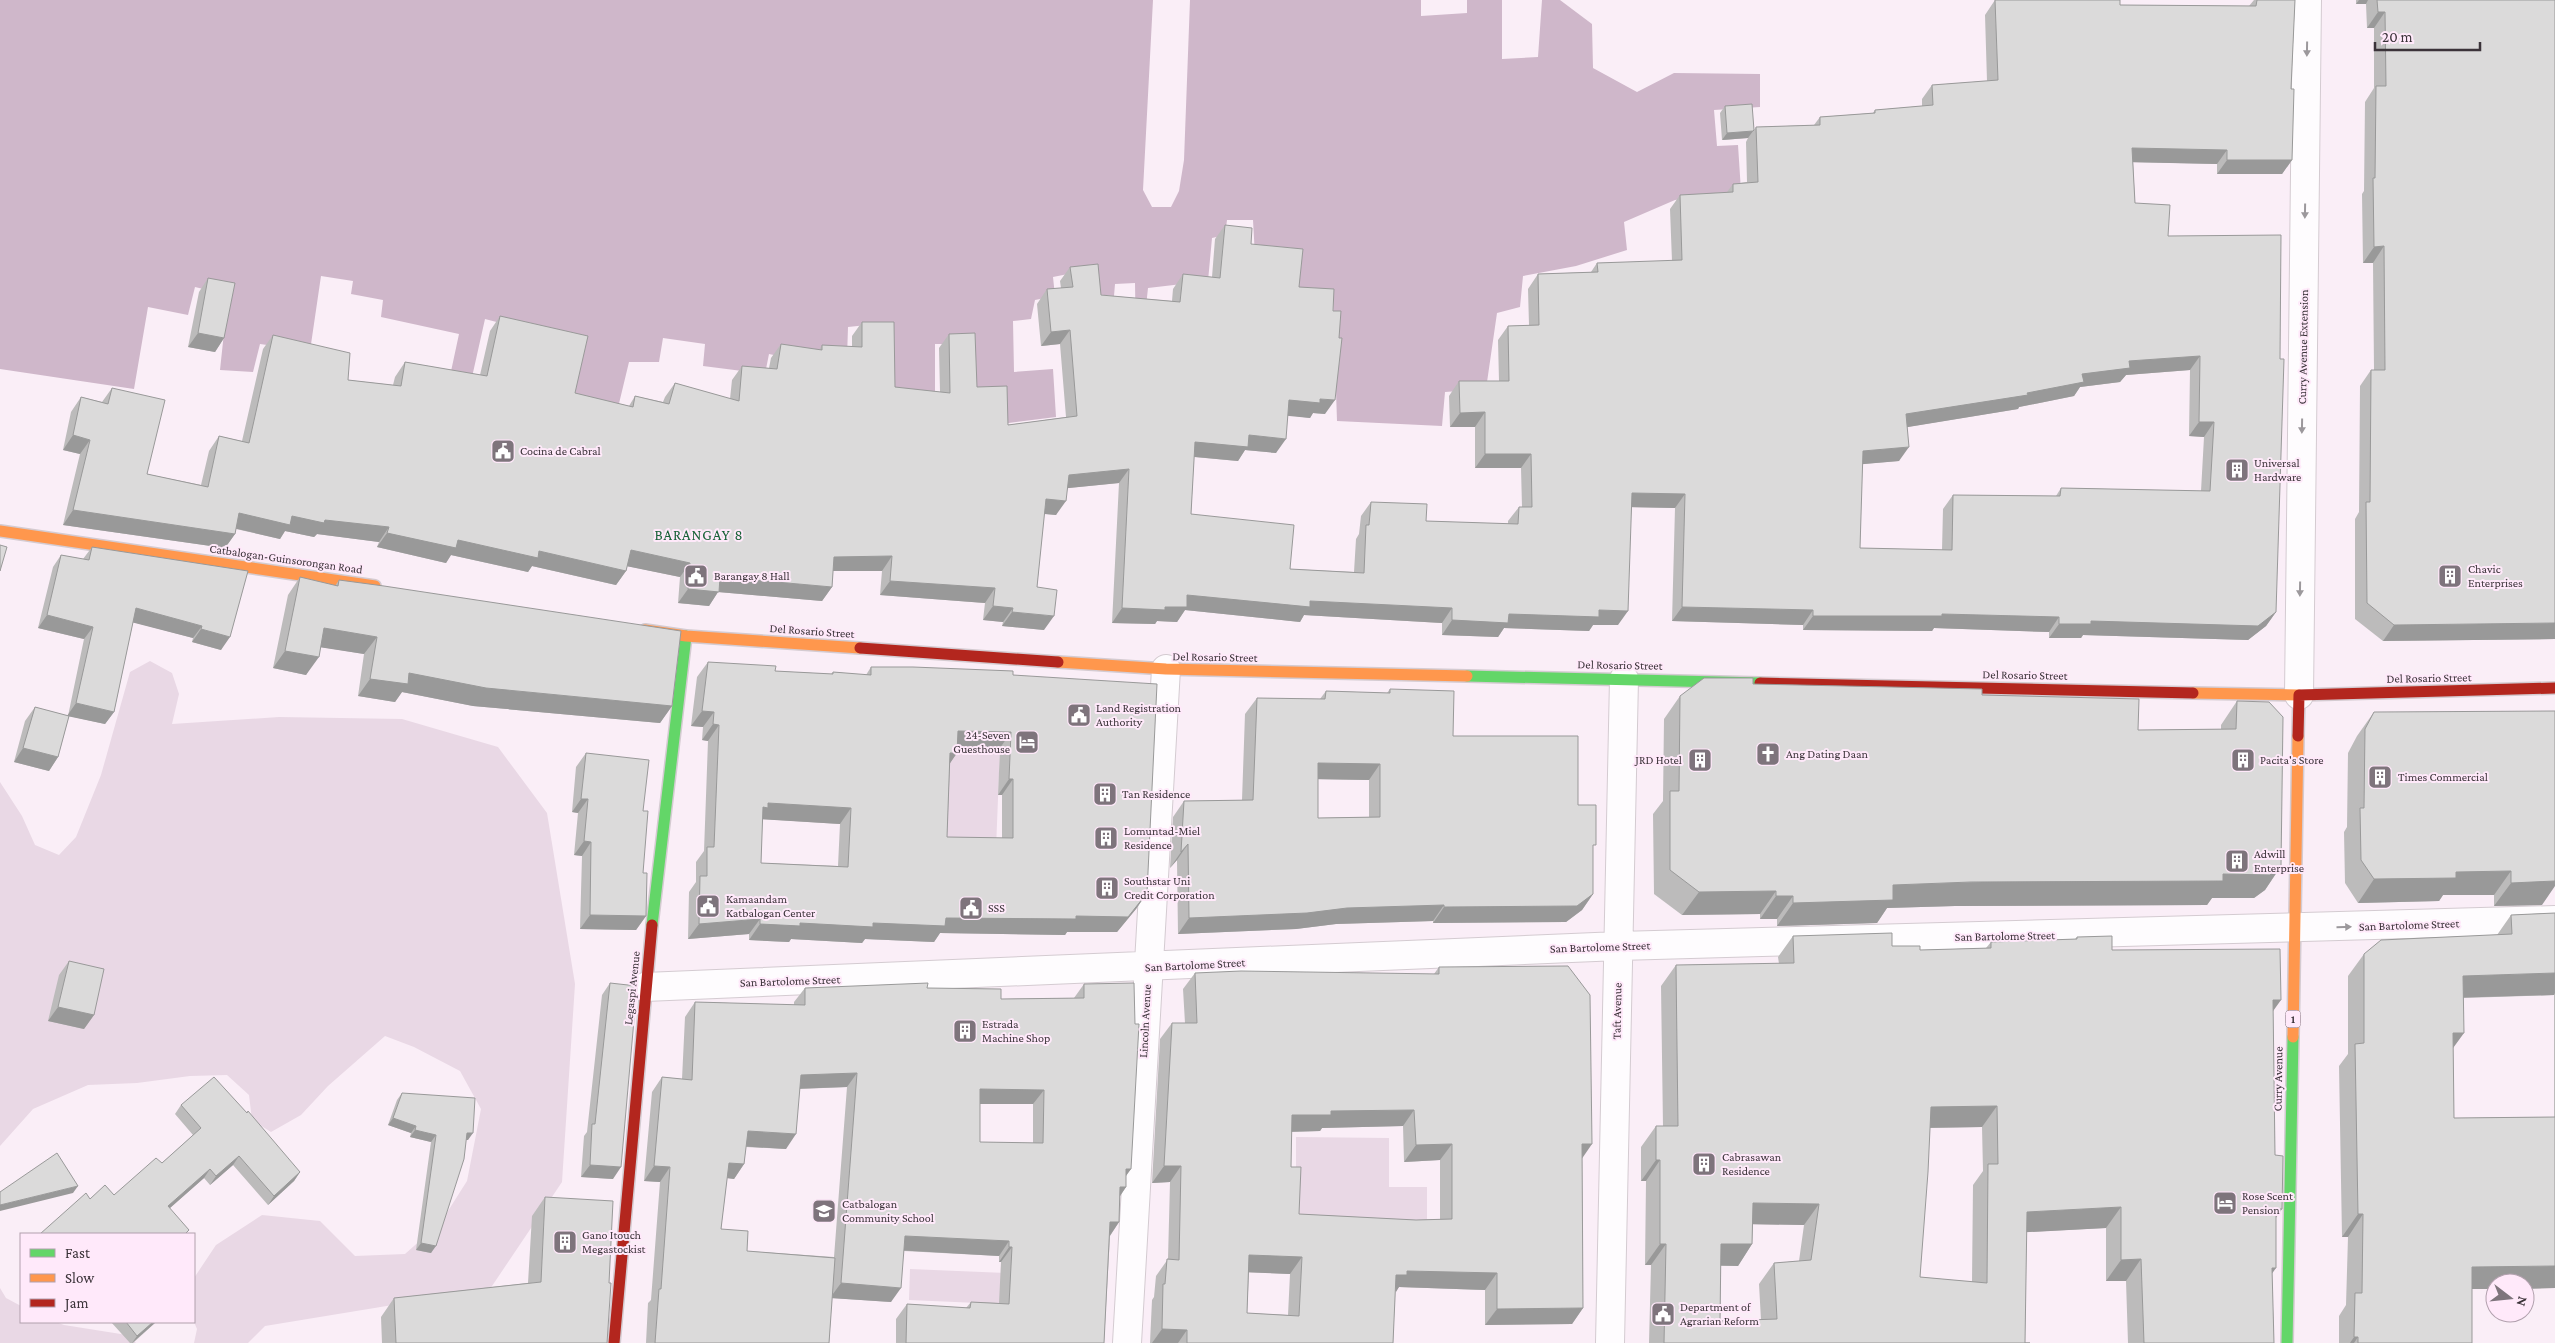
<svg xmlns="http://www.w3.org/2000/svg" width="2555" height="1343" font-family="'Crimson Pro',serif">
<rect width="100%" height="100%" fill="#faeef7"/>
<path fill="#e9d8e5" d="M150 661 172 673 179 694 172 724 279 717 402 719 498 747 547 813 575 984 562 1182 490 1289 265 1326 248 1343H194L197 1329 194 1322V1278L216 1245 262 1215 320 1221 355 1256 405 1254 441 1222 467 1181 481 1109 460 1071 414 1047 385 1036 328 1086 301 1115 271 1132 252 1120 249 1095 227 1075 190 1076 137 1083 88 1085 33 1109 0 1146V782L22 816 35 845 59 855 76 837 101 775 130 672Z
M947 746 1000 748 996 849 943 848Z
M1296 1137 1389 1138V1187H1427V1226H1296Z
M910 1269 1099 1277 1097 1308 909 1300Z
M0 1288 6 1298 21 1306V1322H56L64 1325 127 1335 136 1343H0Z"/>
<path fill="#cfb7ca" d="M0 0H1153L1143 190 1152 207H1171L1179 191 1184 160 1190 0H1421V16L1467 13V0H1502V59L1538 57 1542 0H1560L1592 24 1593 68 1637 92 1674 73 1760 74V107L1714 110 1717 146 1738 145 1741 191 1675 200 1624 222 1627 250 1576 266 1523 276 1520 307 1497 313 1486 389 1445 392 1442 426 1337 421 1333 300H1299L1255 256 1253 220H1227L1225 235 1212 238 1208 281 1148 288 1142 343 1136 345 1135 283 1115 284 1114 296 1095 294 1088 270 1053 277 1055 296 1035 300 1031 319 1013 321 1014 372 1053 369 1056 417 1001 424 971 398 968 344H935V403L889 404 886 323 848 327 847 358 807 362 769 354 765 374 703 366 705 344 663 338 659 362H629L616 416 571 406 584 345 485 319 468 395 447 390 459 334 381 317 383 300 351 294 353 281 321 276 310 351 260 344 253 372 220 370 228 295 195 287 188 315 148 307 134 389 0 369Z"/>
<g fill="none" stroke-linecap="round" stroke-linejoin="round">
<g stroke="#d4cbd1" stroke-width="30">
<path id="street" d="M2299 695 2307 0
M645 987 1619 946 2555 920
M1127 1343 1166 669
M1610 1343 1624 679"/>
</g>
<g stroke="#d4cbd1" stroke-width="14">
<path id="fast" d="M1467 676 1760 683
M652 925 686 636
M2287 1343 2293 1037"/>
</g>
<g stroke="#d4cbd1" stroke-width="14">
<path id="slow" d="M0 531 375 586
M645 630 686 636 860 648
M1058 662 1166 669 1467 676
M2193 693 2299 695
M2293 1037 2298 736"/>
</g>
<g stroke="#d4cbd1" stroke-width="14">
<path id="jam" d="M860 648 1058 662
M1760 683 2193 693
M2298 736 2299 695 2555 688
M614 1343 652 925"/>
</g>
<use href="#street" stroke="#fefcfe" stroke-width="28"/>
<use href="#fast" stroke="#63d668" stroke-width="11"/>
<use href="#slow" stroke="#ff974d" stroke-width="11"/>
<use href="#jam" stroke="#b3261e" stroke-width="11"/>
</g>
<path fill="#bcbbbb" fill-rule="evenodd" d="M1995 0 2120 5 2249 6 2254 0H2295L2291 89 2292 160 2282 174H2217V164L2133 162 2135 203 2168 236 2276 612 2266 626 2248 640 2083 635 2081 638H2049V632L1934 628 1932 631 1803 630V625L1672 621 1675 508 1632 507 1618 625H1593L1589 631 1504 628 1498 637 1442 635V623L1304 615 1300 622 1185 610 1177 622 1157 621 1155 624 1112 623 1119 483 1068 488 1056 515 1044 514 1037 587 1044 630 1002 626 1003 622 983 620 985 603 880 595 882 571H833L832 587 822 601 718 592 709 606 678 603 680 577 627 566 626 571 616 585 532 566 528 572 451 555 446 563 377 547 379 542 317 534 314 537 285 531 280 539 236 529 235 534 225 548 63 525 80 454 63 450 71 412 81 397 102 402 112 388 147 474 201 485 209 451 219 436 242 441 263 349 273 335 348 380 393 385 395 377 405 362 480 375 490 331 500 316 575 393 629 406 635 396 663 402 665 397 675 383 730 399 732 380 742 366 769 368 771 358 781 344 819 350 822 345 852 347V336L862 322 895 387 940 392 939 348 949 334 977 387 1008 425 1066 417 1060 344 1041 346 1037 304 1047 289 1061 288 1060 281 1070 267 1101 295 1172 301 1173 289 1183 274 1212 277 1215 239 1225 225 1251 244 1299 287 1325 414 1313 413 1310 418 1288 415 1276 453 1245 450 1238 461 1194 457 1191 514 1290 569 1354 572 1356 539 1359 534 1361 516 1371 502 1426 521 1508 524V521L1519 507H1522L1521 468H1475V427H1450L1449 396 1459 381H1499L1498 340 1508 326 1529 325 1528 289 1538 274 1591 272 1597 263 1672 261 1670 209 1680 195 1727 192 1733 184 1747 182 1746 142 1748 138 1722 140 1720 113 1725 106 1754 130 1756 127 1814 125 1820 117 1873 113 1875 110 1922 106V99L1932 85 1987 81 1985 15ZM2190 370 2189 436 2204 437 2201 491 2061 488 2056 496 1953 495 1943 509 1942 550 1860 548 1862 464 1899 461 1907 427 2018 409 2019 407 2074 396 2080 387 2120 382 2126 375Z
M2356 0H2555V639L2383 641 2355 619V519L2359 512 2360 386 2371 370H2374L2373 263H2363L2362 194 2364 191 2365 102 2374 88V28H2367L2366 4H2356Z
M208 278 224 338 215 352 188 347 199 292Z
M92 547 248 571 221 650 192 642 193 638 133 622 114 712 105 724 69 716 58 757 49 771 14 762 25 721 35 707 68 716 84 639 38 628 53 567 61 555 83 559Z
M300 577 335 586 339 580 672 706 660 723 473 706 402 692 395 702 358 696 364 654 321 647 306 675 273 668 288 595Z
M708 662 775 671 831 674 833 672 866 675 871 667 1013 675 1147 893 1136 909 1117 932H1067L1065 935 940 933 934 942 865 939 862 943 791 939 789 942 749 940V934L688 939 689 892 696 882V862L704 851 708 741 702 740 703 727 691 726 697 677ZM957 747 1000 748 998 795H1002V838L947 837 950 763 957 753ZM762 819 840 824 838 866 761 863Z
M1753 684 1982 695 2138 730 2221 729V725L2237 701 2281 866 2265 890 2254 898H2212L2207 905 1955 906 1887 908 1877 923 1777 926V919H1760V914L1682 915 1654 894 1653 814 1663 801 1664 719 1680 696Z
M1390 689 1453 736 1578 805 1593 850V894L1582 910 1566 922 1433 923V921L1336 924 1296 929 1178 934 1177 860 1170 868 1173 817 1184 801 1242 800 1245 714 1257 698 1320 699 1326 691 1387 693ZM1318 779 1369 780V817L1318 818Z
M2374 712 2542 905 2494 906V895H2443L2439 901 2358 903 2345 883 2344 832 2347 827 2348 753 2357 736Z
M586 753 643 811V873L646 916 636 930 580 929 582 856 574 855 578 813 572 812 576 767Z
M2555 913V1298V1288L2495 1283V1289H2472V1343H2339V1316L2346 1305 2348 1237H2342L2339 1066 2348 1054V976L2364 954 2497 935 2511 915ZM2554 995V1117L2454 1118 2453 1048 2463 998Z
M1793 936 1920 950 1986 948 1991 942 2075 939 2077 937 2112 950 2273 1011 2276 1218 2272 1274 2274 1343H2128L2126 1281H2106V1228L2026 1232 2025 1343H2030H1649L1651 1265H1645L1646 1181H1641V1147L1656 1126H1663L1661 986 1676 965 1779 964 1778 957ZM1982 1127 1983 1171 1973 1185 1972 1282 1920 1277 1930 1128ZM1753 1224 1804 1225 1799 1261 1774 1263 1759 1284 1761 1320 1720 1321 1721 1266H1738L1752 1244Z
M69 961 94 1015 84 1029 48 1021 59 975Z
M1439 967 1582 1159 1583 1308 1572 1324 1485 1325V1290L1399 1287 1395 1292 1393 1343H1150L1152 1300 1154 1297 1156 1276 1168 1259 1170 1182 1152 1183 1160 1039 1172 1023H1185L1183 989 1195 973 1434 974ZM1403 1126 1404 1162 1440 1160V1219L1416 1220 1299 1214 1291 1167V1132L1320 1131 1322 1128ZM1249 1272 1290 1274 1288 1315 1247 1313Z
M610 983 613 1179 581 1177 584 1136 587 1132 602 995Z
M1084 984 1131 1169 1126 1175V1187L1120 1196 1119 1222 1110 1236 1104 1343H896V1319L907 1304 966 1308 971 1302 999 1303 1001 1262H999V1256L904 1251 891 1302 832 1298 829 1343H646L648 1303 651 1300 660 1182 644 1181 652 1092 662 1077 682 1079 685 1017 695 1002 794 1005V1002L805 988H927L1001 999 1074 998ZM847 1087 834 1257 747 1251 721 1229 727 1178 734 1179 744 1164 746 1147 786 1149 800 1089ZM980 1104H1033V1143L980 1142Z
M402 1093 468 1140H466L431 1253 416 1250 431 1142 410 1137 411 1133 388 1125 397 1100Z
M181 1105 300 1172 294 1181 268 1205 233 1165 210 1185 204 1178 170 1208 90 1199 114 1195 162 1163 193 1135 175 1114Z
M545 1197 607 1343H382L381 1317 394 1298 528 1283 532 1216Z
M111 1322H156L133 1343H130Z"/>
<path fill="#999" d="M2359 0H2368L2366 4H2356Z
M2378 12H2385L2374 28H2367Z
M1753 131 1748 138 1722 140 1727 133Z
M2132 148 2227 150 2217 164 2122 162Z
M2227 160H2292L2282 174H2217Z
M2384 246 2373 263H2363L2374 247Z
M1070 330 1060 344 1041 346 1051 332Z
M198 333 224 338 215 352 188 347Z
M2200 356 2190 370 2126 375 2120 382 2080 387 2074 396 2019 407 2018 409 1896 429 1906 414 2027 393 2082 374 2129 361Z
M1320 399 1335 400 1325 414 1313 413 1310 418 1279 415 1289 400Z
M1485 412 1475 427H1450L1460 413Z
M2199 422H2214L2204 437 2189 436Z
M73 435 90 440 80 454 63 450Z
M1249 435 1286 439 1276 453 1245 450 1238 461 1185 456 1195 442Z
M1909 447 1899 461 1853 465 1863 451Z
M1485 454H1531L1521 468H1475Z
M1129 469 1119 483 1059 489 1069 475Z
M1632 493 1685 494 1675 508 1622 507Z
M1046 499 1066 501 1056 515 1036 513Z
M73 510 235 534 225 548 63 525Z
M239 513 292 516 389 527 379 542 317 534 314 537 285 531 280 539 229 527Z
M387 533 458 540 539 551 626 571 616 585 532 566 528 572 451 555 446 563 377 547Z
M631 550 690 563 680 577 621 565Z
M892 556 882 571H824L834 557Z
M720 577 832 587 822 601 718 592 709 606 678 603 688 589Z
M890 581 995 588 985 603 880 595Z
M1187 595 1310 601 1452 608 1442 623 1304 615 1300 622 1185 610 1177 622 1157 621 1155 624 1112 623 1122 608 1165 607Z
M993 606 1013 608 1003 622 983 620Z
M1682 607 1813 610 1803 625 1672 621Z
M136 608 202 626 193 638 127 621Z
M1599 610 1628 611 1618 625H1593L1589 631 1504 628 1498 637 1442 635 1452 620 1509 614Z
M1012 612 1054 616 1044 630 1002 626Z
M2276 612 2266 626 2248 640 2083 635 2081 638H2049L2059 624 2091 621Z
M1942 614 2059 617 2049 632 1934 628 1932 631 1803 630 1813 616Z
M47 615 93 627 84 639 38 628Z
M2555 623V639L2383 641 2394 625Z
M324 628 377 637 364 654 312 646Z
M201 629 230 637 221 650 192 642Z
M285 651 319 657 306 675 273 668Z
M409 673 672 706 660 723 473 706 402 692 395 702 358 696 370 679Z
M76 703 114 712 105 724 67 716Z
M702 711 714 712 703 727 691 726Z
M713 724 719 725 708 741 702 740Z
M958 731 1011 732 1000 748 947 746Z
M23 748 58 757 49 771 14 762Z
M950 753H957L946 769Z
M1318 763 1380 764 1369 780 1307 779Z
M1009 779H1013L1002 795H998Z
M581 799H588L578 813 572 812Z
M768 803 851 808 840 824 760 819 763 807Z
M584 841 591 842 582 856 574 855Z
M1188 844 1177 860 1170 868 1181 852Z
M2281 866 2265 890 2254 898H2212L2207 905 1955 906 1887 908 1877 923 1777 926 1793 903 1893 885 2223 874Z
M2555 866V886L2542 905 2494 906 2511 883Z
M2511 871 2494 895H2443L2439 901 2358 903 2374 879 2456 872Z
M1776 891 1760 914 1682 915 1699 892Z
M1147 893 1136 909 1117 932H1067L1065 935 940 933 934 942 865 939 862 943 791 939 789 942 749 940 760 924 800 923H873L946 918 1076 916Z
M1593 894 1582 910 1566 922 1433 923 1444 907Z
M1776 896H1793L1777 919H1760Z
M1444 905 1433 921 1336 924 1296 929 1178 934 1189 918 1347 908Z
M590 915 646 916 636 930 580 929Z
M760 919 749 934 688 939 699 924Z
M2555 973V993L2554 995 2447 998 2463 976Z
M2273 1000H2281L2266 1021Z
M58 1007 94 1015 84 1029 48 1021Z
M2453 1033H2464L2448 1055Z
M857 1073 847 1087 790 1089 801 1075Z
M980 1089 1044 1090 1033 1104H970Z
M1997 1106 1982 1127 1916 1128 1931 1107Z
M1414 1110 1403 1126 1322 1128 1320 1131 1280 1132 1292 1115 1331 1111Z
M393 1118 416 1126 411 1133 388 1125Z
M415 1130 436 1135 431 1142 410 1137Z
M748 1131 796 1134 786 1149 738 1146Z
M467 1133H473L468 1140H462Z
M1452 1144 1440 1160 1404 1162 1416 1145Z
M1582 1144H1592L1581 1160Z
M239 1156 233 1165 210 1185 216 1176Z
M1656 1160H1660L1646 1181H1641Z
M729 1163 744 1164 734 1179 719 1177Z
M590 1165 621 1167 613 1179 581 1177Z
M654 1166 670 1167 660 1182 644 1181Z
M1164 1166H1181L1170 1182 1152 1183Z
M210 1169 204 1178 162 1215 168 1206Z
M1126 1169H1131L1121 1183Z
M300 1172 294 1181 268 1205 274 1196Z
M78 1186 73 1193 0 1211V1205Z
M1120 1187H1126L1116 1202Z
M1753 1203 1819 1204 1804 1225 1738 1224Z
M2121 1207 2106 1228 2012 1233 2027 1212Z
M2276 1209H2282L2267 1231Z
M2358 1214H2363L2348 1237H2342Z
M1110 1222H1119L1109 1237Z
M905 1236 1009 1241 999 1256 895 1250Z
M421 1243 436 1246 431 1253 416 1250Z
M1660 1244H1666L1651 1265H1645Z
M1721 1244H1752L1738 1266 1707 1265Z
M1009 1247H1012L1001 1262H999Z
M1249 1255 1302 1257 1290 1274 1238 1272Z
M2141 1259 2126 1281H2106L2121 1260Z
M2555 1266V1288L2525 1289V1283H2495V1289H2456L2472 1267Z
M2272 1268H2276L2261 1289Z
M1407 1271 1497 1273 1485 1290 1399 1287 1396 1292V1275Z
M841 1283 901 1288 891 1302 830 1298Z
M1583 1308 1572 1324 1485 1325 1497 1309Z
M153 1322H156L132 1343 137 1336Z
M1162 1329 1187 1330 1178 1343H1152Z
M2354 1337H2358L2354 1343H2350Z"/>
<path fill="#dbdada" stroke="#999" fill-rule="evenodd" d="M1995 0H2120V5L2256 6 2257 0H2295L2291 89H2294L2292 160H2227V150L2132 148 2135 203 2170 205 2168 236 2281 235 2280 359H2284L2276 612 2258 626 2091 621V624H2059V617L1942 614V616H1813V610L1682 607 1685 494 1632 493 1628 611 1599 610V617L1509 614 1508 623 1452 620V608L1310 601V607L1187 595V607H1165V610L1122 608 1129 469 1069 475 1066 501 1046 499 1037 587 1057 590 1054 616 1012 612 1013 608 993 606 995 588 890 581 892 556 834 557 832 587 720 577 719 592 688 589 690 563 631 550 626 571 539 551 538 558 458 540 456 548 387 533 389 527 325 520 324 523 292 516 290 525 239 513 235 534 73 510 90 440 73 435 81 397 108 404 112 388 165 400 147 474 208 487 219 436 249 443 273 335 350 353 348 380 401 386 405 362 487 376 500 316 588 336 575 393 633 407 635 396 669 404 675 383 739 401 742 366 777 369 781 344 822 350V345L862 347V322H894L895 387 950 393 949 334 975 333 977 387 1007 386 1008 425 1077 416 1070 330 1051 332 1047 289 1073 287 1070 267 1098 264 1101 295 1180 302 1183 274 1220 278 1225 225 1252 228 1251 244 1303 249 1299 287 1334 289 1333 311H1341L1339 338H1342L1335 400 1320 399V403L1289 400 1286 439 1249 435 1248 447 1195 442 1191 514 1294 525 1290 569 1364 573 1366 525H1369L1371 502 1427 504 1426 521 1518 524 1519 507H1532L1531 454H1485V412L1460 413 1459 381H1509L1508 326 1539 325 1538 274 1598 272 1597 263 1682 260 1680 195 1733 192V184L1758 182 1756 127 1820 125V117L1875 113V110L1933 105 1932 85 1998 80ZM2200 356 2199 422H2214L2210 491 2061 488 2060 496 1953 495 1952 550 1860 548 1863 451 1909 447 1906 414 2028 395 2027 393 2084 382 2082 374 2130 368 2129 361Z
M2377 0H2555V623L2394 625 2367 603 2366 502H2370L2371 370H2385L2384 246 2374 247 2373 178H2375L2376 86H2386L2385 12H2378Z
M1752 104 1754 130 1753 131 1727 133 1725 106Z
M208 278 235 283 224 338 198 333Z
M0 545 7 547 0 571Z
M92 547 248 571 230 637 201 629 202 626 136 608 114 712 76 703 93 627 47 615 61 555 89 560Z
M300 577 338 586 339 580 384 586 681 631 672 706 486 688 409 673 408 684 370 679 377 637 324 628 319 657 285 651Z
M708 662 776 666 775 671 833 674V672L871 675V667H913L1013 671V675L1157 684 1147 893 1128 917 1076 916V919L946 918 945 926 873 923V927L800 923V926L760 924V919L699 924 700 876H707V847H714L719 725 713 724 714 712 702 711ZM958 731 1011 732 1009 779H1013V838L947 837 950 753H957ZM768 803 851 808 848 867 761 863 763 807 768 808Z
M1704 678H1753V684L1982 689V695L2139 699 2138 730 2236 729 2237 701 2269 702 2283 717 2281 866 2270 875 2223 874V881L1971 882 1893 885V900L1793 903V896H1776V891L1699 892 1670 870V791H1679L1680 696Z
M1390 689 1454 691 1453 736H1578V805H1596V845H1593V894L1577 906 1444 907V905L1347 908 1307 913 1189 918 1188 844 1181 852 1184 801 1253 800 1257 698 1325 699 1326 691 1390 693ZM1318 763 1380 764V817L1318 818Z
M35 707 69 716 58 757 23 748Z
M2555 711V881L2511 883V871L2456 872V878L2374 879 2361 860 2360 808H2364L2365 729 2374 712Z
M586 753 649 760 643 811H648L643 873H647L646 916 590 915 591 842 584 841 588 799H581Z
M2555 913V973L2463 976 2464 1033H2453L2454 1118 2555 1117V1266L2472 1267V1343H2358V1337H2354L2355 1293H2362L2363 1214H2358L2355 1044 2364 1043V954L2381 940 2512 934 2511 915Z
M1892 933V946H1920V950L1991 948V942L2077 939V937L2112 936V950L2280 949 2281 1000H2273L2275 1155 2283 1156 2282 1209H2276V1268H2272L2274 1343H2144L2141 1259 2121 1260V1207L2027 1212 2025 1343H2030H1664L1666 1244H1660V1160H1656V1126H1678L1676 965 1794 963 1793 936ZM1997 1106 1998 1164H1988L1987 1283 1920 1277 1928 1172 1931 1107ZM1753 1203 1819 1204 1811 1260 1774 1263 1777 1319 1720 1321 1721 1244H1752Z
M69 961 104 969 94 1015 58 1007Z
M1568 966 1590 995 1592 1144H1582L1583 1308 1497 1309V1273L1407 1271V1275H1396L1393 1343H1187V1330L1162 1329 1163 1284H1165L1167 1259 1179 1260 1181 1166H1164L1172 1023H1197L1195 973 1241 971 1439 974V967ZM1414 1110 1416 1145 1452 1144V1219L1416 1220 1299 1214 1301 1167H1291L1292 1115H1331V1111ZM1249 1255 1302 1257 1299 1316 1247 1313Z
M610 983 637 986 621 1167 590 1165 592 1124H595Z
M928 983 927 988 1001 989V999L1084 998V984L1134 983 1135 1024H1139L1131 1169H1126V1187H1120L1119 1222H1110L1104 1343H906L907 1304 970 1308 971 1302 1009 1304 1012 1247H1009V1241L905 1236 901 1288 841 1283 857 1073 801 1075 796 1134 748 1131 744 1164 729 1163 721 1229 748 1231 747 1251 835 1258 829 1343H655L659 1289H661L670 1167 654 1166 662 1077 692 1080 695 1002 805 1005V988ZM980 1089 1044 1090 1043 1143 980 1142Z
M214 1077 247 1113 248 1111 300 1172 274 1196 239 1156 216 1176 210 1169 168 1206 189 1230 185 1234H40L86 1193 90 1199 105 1185 114 1195 156 1158 162 1163 201 1128 181 1105Z
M402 1093 475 1098 473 1133H467L464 1159 436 1246 421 1243 436 1135 415 1130 416 1126 393 1118Z
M57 1153 78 1186 0 1205V1192Z
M545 1197 613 1201 609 1283H611L607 1343H396L394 1298 541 1282Z
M126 1322H153L137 1336Z"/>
<defs><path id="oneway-solid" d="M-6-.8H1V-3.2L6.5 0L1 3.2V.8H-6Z" transform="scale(1.25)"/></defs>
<g fill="#9c989c">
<use href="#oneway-solid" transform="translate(2307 49) rotate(91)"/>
<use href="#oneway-solid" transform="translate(2305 211) rotate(91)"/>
<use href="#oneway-solid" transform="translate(2302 426) rotate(91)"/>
<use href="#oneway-solid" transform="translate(2300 589) rotate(91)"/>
<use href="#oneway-solid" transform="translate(2344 927) rotate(-2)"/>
</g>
<defs>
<g id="civic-square" transform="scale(1.25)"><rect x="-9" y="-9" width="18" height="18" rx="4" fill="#7e747c" stroke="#ffe9fa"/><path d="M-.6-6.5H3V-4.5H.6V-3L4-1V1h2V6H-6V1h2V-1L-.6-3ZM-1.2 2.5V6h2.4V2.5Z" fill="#fff"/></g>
<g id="building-square" transform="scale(1.25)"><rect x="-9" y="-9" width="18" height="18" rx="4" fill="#7e747c" stroke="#ffe9fa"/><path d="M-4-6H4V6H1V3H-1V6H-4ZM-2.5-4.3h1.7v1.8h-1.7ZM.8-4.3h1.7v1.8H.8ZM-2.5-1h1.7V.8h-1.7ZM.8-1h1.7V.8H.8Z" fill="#fff"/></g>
<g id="hotel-square" transform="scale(1.25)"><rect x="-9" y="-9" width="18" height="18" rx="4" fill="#7e747c" stroke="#ffe9fa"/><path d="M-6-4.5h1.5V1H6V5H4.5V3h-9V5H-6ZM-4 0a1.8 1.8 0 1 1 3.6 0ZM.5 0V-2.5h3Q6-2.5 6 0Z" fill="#fff"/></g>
<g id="church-square" transform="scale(1.25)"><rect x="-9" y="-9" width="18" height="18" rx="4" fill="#7e747c" stroke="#ffe9fa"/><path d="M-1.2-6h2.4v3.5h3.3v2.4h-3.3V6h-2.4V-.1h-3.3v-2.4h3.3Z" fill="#fff"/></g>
<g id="school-square" transform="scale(1.25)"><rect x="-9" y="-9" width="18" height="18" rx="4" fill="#7e747c" stroke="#ffe9fa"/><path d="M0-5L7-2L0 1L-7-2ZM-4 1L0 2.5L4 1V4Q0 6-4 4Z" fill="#fff"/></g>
</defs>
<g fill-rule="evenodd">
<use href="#civic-square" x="503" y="451"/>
<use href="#building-square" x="2237" y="470"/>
<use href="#civic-square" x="696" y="576"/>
<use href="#building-square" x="2450" y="576"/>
<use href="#civic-square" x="1079" y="715"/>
<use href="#hotel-square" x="1027" y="742"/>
<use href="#church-square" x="1768" y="754"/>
<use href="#building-square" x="1700" y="760"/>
<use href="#building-square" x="2243" y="760"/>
<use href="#building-square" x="2380" y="777"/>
<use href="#building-square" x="1105" y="794"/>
<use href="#building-square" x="1106" y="838"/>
<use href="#building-square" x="2237" y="861"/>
<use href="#building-square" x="1107" y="888"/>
<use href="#civic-square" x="708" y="906"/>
<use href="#civic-square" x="971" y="908"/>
<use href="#building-square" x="965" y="1031"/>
<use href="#building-square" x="1704" y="1164"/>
<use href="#hotel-square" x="2225" y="1203"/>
<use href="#school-square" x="824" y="1211"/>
<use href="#building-square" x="565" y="1242"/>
<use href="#civic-square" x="1663" y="1314"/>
</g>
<g text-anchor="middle" stroke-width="4" stroke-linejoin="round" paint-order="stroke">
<rect fill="#ffe9fa" stroke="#766a73" stroke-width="1" x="2285.5" y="1010.5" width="15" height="17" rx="4"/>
<g font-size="11" font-weight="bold" fill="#3b3339">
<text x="2293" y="1023">1</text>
</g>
<g font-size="12" fill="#3b3339" stroke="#ffe9fa">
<text transform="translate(2303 347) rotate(-89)" y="4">Curry Avenue Extension</text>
<text transform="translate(286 559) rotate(8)" y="4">Catbalogan-Guinsorongan Road</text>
<text transform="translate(812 631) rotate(4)" y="4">Del Rosario Street</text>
<text transform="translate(1215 657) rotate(1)" y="4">Del Rosario Street</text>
<text transform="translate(1620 665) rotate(1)" y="4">Del Rosario Street</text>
<text transform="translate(2025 675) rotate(1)" y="4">Del Rosario Street</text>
<text transform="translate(2429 678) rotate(-1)" y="4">Del Rosario Street</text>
<text transform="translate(2409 925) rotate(-2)" y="4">San Bartolome Street</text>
<text transform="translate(2005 936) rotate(-1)" y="4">San Bartolome Street</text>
<text transform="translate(1600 947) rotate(-2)" y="4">San Bartolome Street</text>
<text transform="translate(1195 965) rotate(-3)" y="4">San Bartolome Street</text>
<text transform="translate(790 981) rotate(-2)" y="4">San Bartolome Street</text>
<text transform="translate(632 988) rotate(-84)" y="4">Legaspi Avenue</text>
<text transform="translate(1617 1011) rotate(-89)" y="4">Taft Avenue</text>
<text transform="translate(1145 1021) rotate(-87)" y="4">Lincoln Avenue</text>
<text transform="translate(2278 1079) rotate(-89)" y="4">Curry Avenue</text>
</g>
<g font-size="12" fill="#3b3339" stroke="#ffe9fa" text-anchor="start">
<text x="520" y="455">Cocina de Cabral</text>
<text x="2254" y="467">Universal<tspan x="2254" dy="14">Hardware</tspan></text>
<text x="2468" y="573">Chavic<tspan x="2468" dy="14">Enterprises</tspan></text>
<text x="714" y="580">Barangay 8 Hall</text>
<text x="1096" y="712">Land Registration<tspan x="1096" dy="14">Authority</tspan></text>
<text x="1010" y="739" text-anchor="end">24-Seven<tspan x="1010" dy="14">Guesthouse</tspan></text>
<text x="1786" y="758">Ang Dating Daan</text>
<text x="1682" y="764" text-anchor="end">JRD Hotel</text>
<text x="2260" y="764">Pacita's Store</text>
<text x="2398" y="781">Times Commercial</text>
<text x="1122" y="798">Tan Residence</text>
<text x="1124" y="835">Lomuntad-Miel<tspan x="1124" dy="14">Residence</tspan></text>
<text x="2254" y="858">Adwill<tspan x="2254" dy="14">Enterprise</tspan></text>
<text x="1124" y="885">Southstar Uni<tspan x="1124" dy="14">Credit Corporation</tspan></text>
<text x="726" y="903">Kamaandam<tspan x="726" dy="14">Katbalogan Center</tspan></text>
<text x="988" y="912">SSS</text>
<text x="982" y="1028">Estrada<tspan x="982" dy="14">Machine Shop</tspan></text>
<text x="1722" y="1161">Cabrasawan<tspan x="1722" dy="14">Residence</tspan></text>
<text x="2242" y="1200">Rose Scent<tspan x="2242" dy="14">Pension</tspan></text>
<text x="842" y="1208">Catbalogan<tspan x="842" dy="14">Community School</tspan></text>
<text x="582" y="1239">Gano Itouch<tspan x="582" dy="14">Megastockist</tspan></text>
<text x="1680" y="1311">Department of<tspan x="1680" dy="14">Agrarian Reform</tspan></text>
</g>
<g font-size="15" letter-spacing="1" fill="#196338" stroke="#ffe9fa">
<text x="699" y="540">BARANGAY 8</text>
</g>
</g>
<rect x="20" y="1233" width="175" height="90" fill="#ffe9fa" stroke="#b1a0ad"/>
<rect x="30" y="1249" width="25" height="8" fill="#63d668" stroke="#b1a0ad"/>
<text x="65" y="1258" font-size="15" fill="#3b3339">Fast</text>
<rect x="30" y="1274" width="25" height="8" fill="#ff974d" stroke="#b1a0ad"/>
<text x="65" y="1283" font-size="15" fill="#3b3339">Slow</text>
<rect x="30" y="1299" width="25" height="8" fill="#b3261e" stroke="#b1a0ad"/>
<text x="65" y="1308" font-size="15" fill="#3b3339">Jam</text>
<g transform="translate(2510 1298) rotate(106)"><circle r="24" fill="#ffe9fa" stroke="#b1a0ad"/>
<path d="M0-4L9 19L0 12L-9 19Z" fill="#7e747c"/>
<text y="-8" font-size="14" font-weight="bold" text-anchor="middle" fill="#3b3339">N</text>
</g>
<path d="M2375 42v8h105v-8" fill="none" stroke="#3b3339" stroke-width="2.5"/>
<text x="2382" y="42" font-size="15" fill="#3b3339" stroke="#ffe9fa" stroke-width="4" paint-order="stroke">20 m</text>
</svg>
